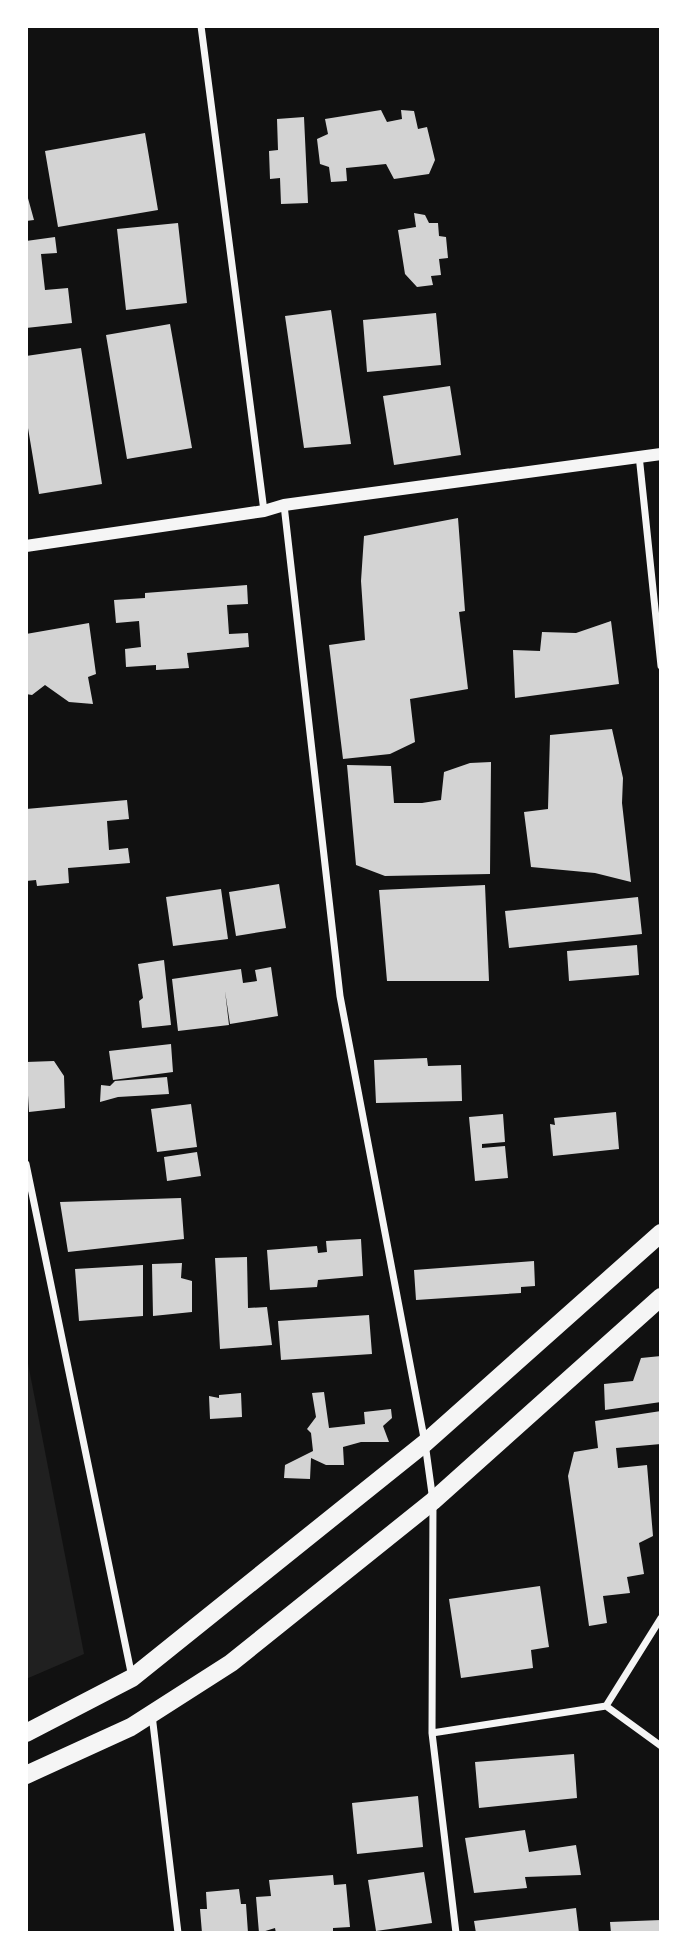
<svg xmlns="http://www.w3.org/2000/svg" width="687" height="1959" font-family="Rubik,sans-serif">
<rect width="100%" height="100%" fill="#111"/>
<path fill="#202020" d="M26 1353 84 1654 26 1679Z"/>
<path fill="#d3d3d3" d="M381 110 387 122 402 119 401 110 414 111 418 129 427 127 435 160 429 174 394 179 386 164 346 168 347 181 331 182 329 167 320 164 317 139 328 134 325 119Z
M304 117 308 203 281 204 280 178 270 179 269 151 278 150 277 119Z
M145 133 158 210 58 227 45 151Z
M26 191 34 220 26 221Z
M414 213 425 215 429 223H438L439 236 446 237 448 258 439 259 441 275 431 276 433 285 417 287 405 274 398 230 416 227Z
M178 223 187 303 126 310 117 229Z
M55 237 57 253 41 254 45 290 68 288 72 323 26 328V241Z
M331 310 351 444 304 448 285 316Z
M436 313 441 365 367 372 363 320Z
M170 324 192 448 127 459 106 335Z
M81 348 102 484 39 494 26 416V356Z
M450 386 461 455 394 465 383 396Z
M458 518 465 611 459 612 468 689 410 699 415 742 390 754 343 759 329 645 365 640 361 581 364 536Z
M247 585 248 604 227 605 229 634 248 633 249 647 187 653 189 668 156 670V665L126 667 125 649 141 647 139 621 116 623 114 600 145 598V593Z
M611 621 619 684 515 698 513 650 540 651 542 632 576 633Z
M89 623 96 674 88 677 93 704 69 702 45 685 32 695 26 694V634Z
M612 729 623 778 622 803 631 882 595 873 531 867 524 812 548 809 550 735Z
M491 762 490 874 385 876 356 865 347 765 391 766 394 803H422L441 800 444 772 470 763Z
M127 800 129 819 107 821 109 850 128 848 130 863 68 868 69 883 37 886 36 880 26 881V809Z
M279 884 286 928 236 936 229 892Z
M485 885 489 981H387L379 890Z
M221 889 228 939 173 946 166 897Z
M638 897 642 934 509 948 505 911Z
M637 945 639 975 569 981 567 951Z
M164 960 171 1025 142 1028 139 1001 143 998 138 964Z
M271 967 278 1016 230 1024 225 991 229 1025 178 1031 172 979 241 969 243 983 257 981 255 970Z
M171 1044 173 1072 113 1080 109 1051Z
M427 1058 428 1066 461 1065 462 1101 376 1103 374 1060Z
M54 1061 64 1076 65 1108 29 1112 26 1062Z
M167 1077 169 1094 118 1097 100 1102 101 1085 110 1086 115 1081Z
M191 1104 197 1147 157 1152 151 1109Z
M616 1112 619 1149 553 1156 550 1124 555 1125 554 1118Z
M503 1114 505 1142 482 1144V1148L505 1146 508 1178 475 1181 469 1117Z
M197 1152 201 1176 167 1181 164 1157Z
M181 1198 184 1239 68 1252 60 1202Z
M361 1239 363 1276 318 1280 317 1287 270 1290 267 1250 317 1246 318 1253 327 1252 326 1241Z
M247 1257 248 1308 267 1307 272 1345 220 1349 215 1258Z
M534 1261 535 1286 521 1287V1293L416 1300 414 1270Z
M182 1263 181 1278 192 1281V1312L153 1316 152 1264Z
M143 1265V1316L79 1321 75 1269Z
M369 1315 372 1354 281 1360 278 1321Z
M661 1356V1402L605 1410 604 1384 633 1381 641 1358Z
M324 1392 329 1428 365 1424 364 1412 391 1409 392 1418 383 1426 389 1442H361L343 1447 344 1465H326L311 1458 310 1479 284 1478 285 1465 313 1451 311 1433 307 1429 316 1417 312 1393Z
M241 1393 242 1417 210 1419 209 1396 219 1398V1395Z
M661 1411V1444L616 1448 618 1468 647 1465 653 1536 639 1543 644 1574 627 1577 630 1593 603 1596 607 1623 589 1626 568 1476 574 1452 598 1448 595 1421Z
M540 1586 549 1647 531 1650 533 1668 461 1678 449 1599Z
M574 1754 577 1798 479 1808 475 1762Z
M418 1796 423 1847 357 1854 352 1803Z
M525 1830 529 1852 576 1845 581 1875 525 1877 527 1888 474 1893 465 1838Z
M424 1872 432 1923 376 1931 368 1880Z
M333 1875 334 1885 346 1884 350 1927 333 1928V1933H276L275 1928 259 1933 256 1897 271 1896 269 1880Z
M239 1889 241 1904H246L248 1933H202L200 1909H207L206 1892Z
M576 1908 579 1933H476L474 1921Z
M661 1920V1933H611L610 1922Z"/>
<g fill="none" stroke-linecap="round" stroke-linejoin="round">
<path stroke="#f5f5f5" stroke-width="7" d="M201 26 264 511
M639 455 661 666
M284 505 340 996 425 1443 433 1501 432 1733 456 1933
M26 1164 132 1677
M606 1706 661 1746
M152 1715 178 1933
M432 1733 606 1706 661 1618"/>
<path stroke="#f5f5f5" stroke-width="12" d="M26 546 264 511 284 505 661 454"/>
<path stroke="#f5f5f5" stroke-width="18" d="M26 1733 132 1678 425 1443 661 1233
M26 1775 131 1727 231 1663 433 1501 661 1297"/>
</g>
<rect width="687" height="1959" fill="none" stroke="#ffffff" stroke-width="56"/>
</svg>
